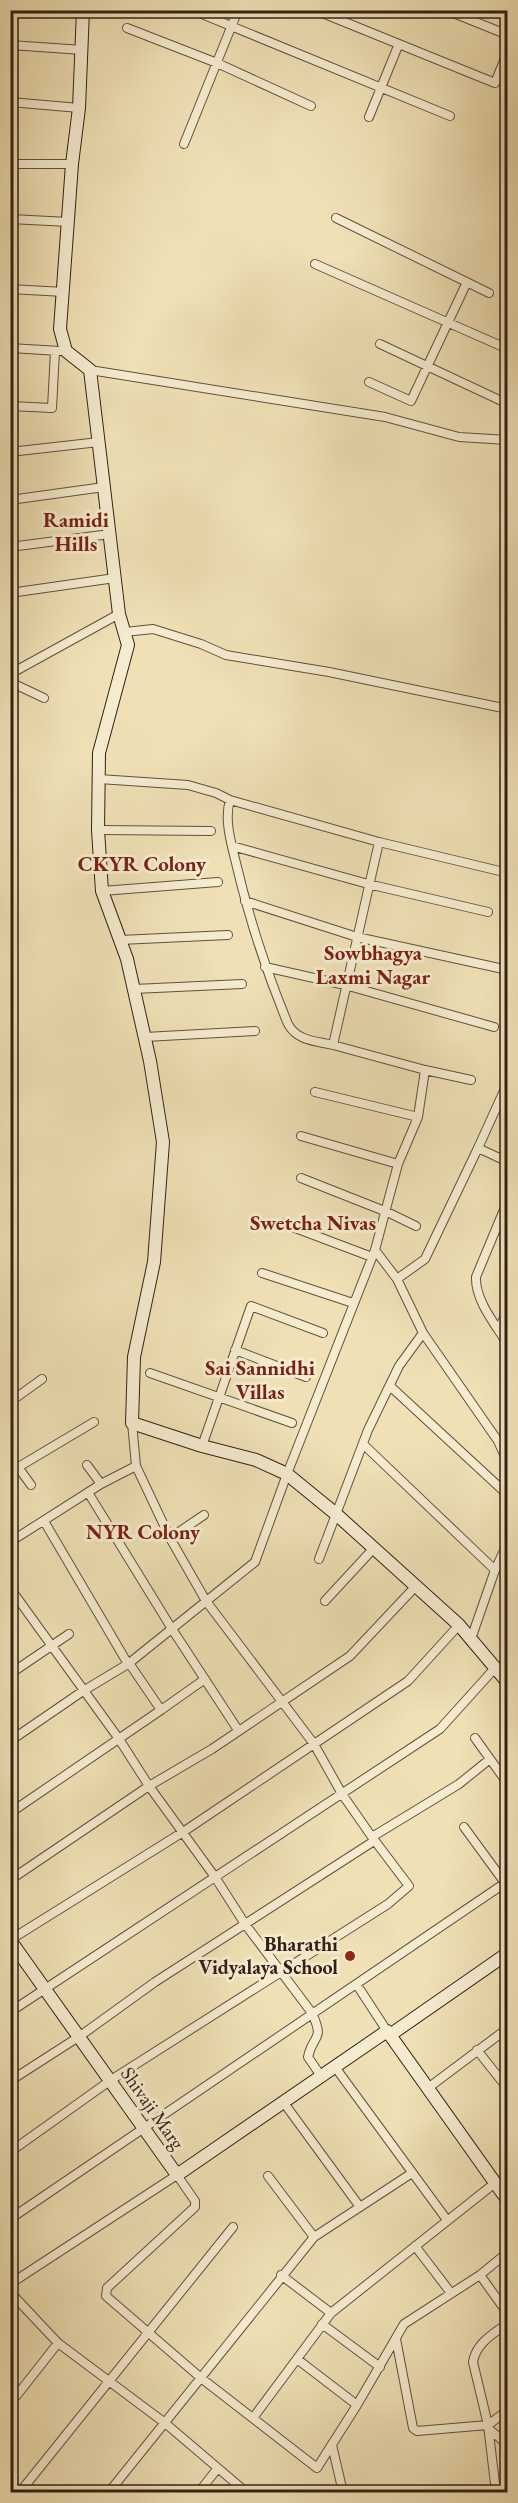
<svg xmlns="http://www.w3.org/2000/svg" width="518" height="2503" font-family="'EB Garamond',serif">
<rect width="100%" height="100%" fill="#efe0b5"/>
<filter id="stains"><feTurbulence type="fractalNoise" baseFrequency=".00333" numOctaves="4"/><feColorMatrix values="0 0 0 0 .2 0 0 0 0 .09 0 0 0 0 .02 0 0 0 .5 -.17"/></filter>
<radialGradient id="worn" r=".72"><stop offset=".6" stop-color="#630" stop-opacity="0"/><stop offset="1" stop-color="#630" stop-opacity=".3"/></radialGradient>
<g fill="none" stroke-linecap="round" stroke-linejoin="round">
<g stroke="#62503e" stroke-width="10">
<path id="street" d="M192 10 450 116
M315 10 495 83 508 51
M446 10 508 35
M10 11 11 10
M127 28 217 63 311 106
M10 45 83 50
M10 102 79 108
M369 117 398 46
M184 144 238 10
M10 164H72
M336 218 489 293
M10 219 69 222
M315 264 508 349
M10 289 64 292
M380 344 508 404
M10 348 60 351
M90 370 385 417 459 437 508 440
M369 382 411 401 467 282
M10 406 52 408 55 351
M10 452 99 442
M10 500 104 487
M10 547 110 534
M10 593 115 578
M125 632 153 629 201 644 226 655 329 672 508 709
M10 674 119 614
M10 682 44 698
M10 732H11
M99 779 188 785 216 793 230 800
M98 830 211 831
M232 846 368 884 488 912
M102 891 218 882
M245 901 357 937 508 970
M120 940 228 935
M265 967 345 985 494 1027
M134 989 242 984
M145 1037 255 1031
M333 1045C316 1041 297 1041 288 1024 266 971 249 918 236 863 231 843 224 819 230 800L379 842 508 873
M425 1070 471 1080
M508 1082 478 1148 508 1162
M315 1092 418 1117
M301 1136 398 1164
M301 1178 387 1212 416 1226
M508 1200 476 1277C475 1301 496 1325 508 1345
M282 1223 372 1257
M262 1273 353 1303
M397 1279 425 1259 478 1148
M499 1329 508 1309
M423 1333 498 1441 508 1463
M235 1350 306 1377
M150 1373 292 1423
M390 1386 508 1495
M10 1402 42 1379
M363 1444 495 1570
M202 1446 251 1306 323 1333
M87 1465 101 1484
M136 1466 170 1538 206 1601 314 1744 342 1794 372 1837 459 1784 490 1759
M18 1467 31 1485
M10 1472 94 1422
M89 1494 172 1629 238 1730
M44 1521 128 1664
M170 1538 204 1515
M10 1542 101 1484 136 1466 132 1423
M319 1559 368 1430 399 1366 423 1333 397 1279 375 1250
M10 1588 119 1739 149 1786 215 1877 245 1924 312 2013C325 2042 313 2033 308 2057L321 2076
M325 1601 373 1549
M10 1607 19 1601
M471 1639 495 1570 508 1542
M129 1663 161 1710 205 1679
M10 1674 69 1634
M475 1738 508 1784
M10 1741 83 1691 128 1664 255 1562 287 1474 375 1250 398 1164 418 1117 425 1070 333 1045 379 842
M10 1813 161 1710
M464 1827 505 1883
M10 1880 149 1786 212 1749 350 1656 415 1587
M10 1940 183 1832 408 1681 459 1625
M357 1985 387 2031
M10 2012 440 1729 495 1668
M477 2050 508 2089
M335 2067 447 2220
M10 2081 80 2036 155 1982 374 1841
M428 2088 508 2028
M284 2103 360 2207
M10 2152 111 2080 388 1904 409 1886 372 1837
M268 2176 314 2237
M10 2219 508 1881
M415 2246 451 2293
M281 2275 331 2313
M480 2275 508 2314
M10 2284 177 2175 195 2201V2207L107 2288 106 2296 201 2378 317 2468 357 2405 404 2324 480 2275 508 2252
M10 2292 58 2343 165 2423 246 2492
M322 2324 380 2367
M396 2339 413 2428 417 2431 488 2425 508 2410
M297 2359 357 2405
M10 2404 58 2343
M253 2418 331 2313 495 2183
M489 2429 508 2445
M332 2445 342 2488
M10 2483 21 2492
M20 2492 233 2227
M109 2492 314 2237 412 2173
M199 2492 217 2469
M496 2492 488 2425 473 2362C476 2343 493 2334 508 2323"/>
</g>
<g stroke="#332017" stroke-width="14">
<path id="secondary" d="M83 10 79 108 72 164 60 329 66 351 90 370 119 614 128 645 99 753 98 830 102 891 127 959 150 1061 163 1142 154 1262 134 1357 132 1423 202 1446 256 1460 287 1474 336 1514 459 1625 508 1683
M10 1940 177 2175 387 2031 390 2035
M390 2035 508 2201
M390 2035 508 1953"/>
</g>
<use href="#street" stroke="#f5ebcf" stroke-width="8"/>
<use href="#secondary" stroke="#f5ebcf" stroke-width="12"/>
</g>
<circle fill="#8f2418" stroke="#f5ebcf" stroke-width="2" cx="350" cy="1956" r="6"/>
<g text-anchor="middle" stroke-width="6" stroke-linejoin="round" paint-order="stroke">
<g font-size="20" font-weight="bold" fill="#332017" stroke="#f5ebcf" text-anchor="end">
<text x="338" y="1951">Bharathi<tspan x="338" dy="23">Vidyalaya School</tspan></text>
</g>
<g font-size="20" fill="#332017" stroke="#f5ebcf">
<text transform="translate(153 2108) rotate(55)" y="7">Shivaji Marg</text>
</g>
<g font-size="21" font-weight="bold" fill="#7a1f14" stroke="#f5ebcf">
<text x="76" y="527">Ramidi<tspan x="76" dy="24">Hills</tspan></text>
<text x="142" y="871">CKYR Colony</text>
<text x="373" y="960">Sowbhagya<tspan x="373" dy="24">Laxmi Nagar</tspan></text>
<text x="313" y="1230">Swetcha Nivas</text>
<text x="260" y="1375">Sai Sannidhi<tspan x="260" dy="24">Villas</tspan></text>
<text x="143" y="1539">NYR Colony</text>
</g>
</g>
<rect width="518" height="2503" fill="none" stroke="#efe0b5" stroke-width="36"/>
<rect x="12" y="12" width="494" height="2479" fill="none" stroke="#332017" stroke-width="3"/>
<rect x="18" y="18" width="482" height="2467" fill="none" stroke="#332017" stroke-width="1.5"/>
<rect width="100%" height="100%" filter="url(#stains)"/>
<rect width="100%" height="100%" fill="url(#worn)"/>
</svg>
